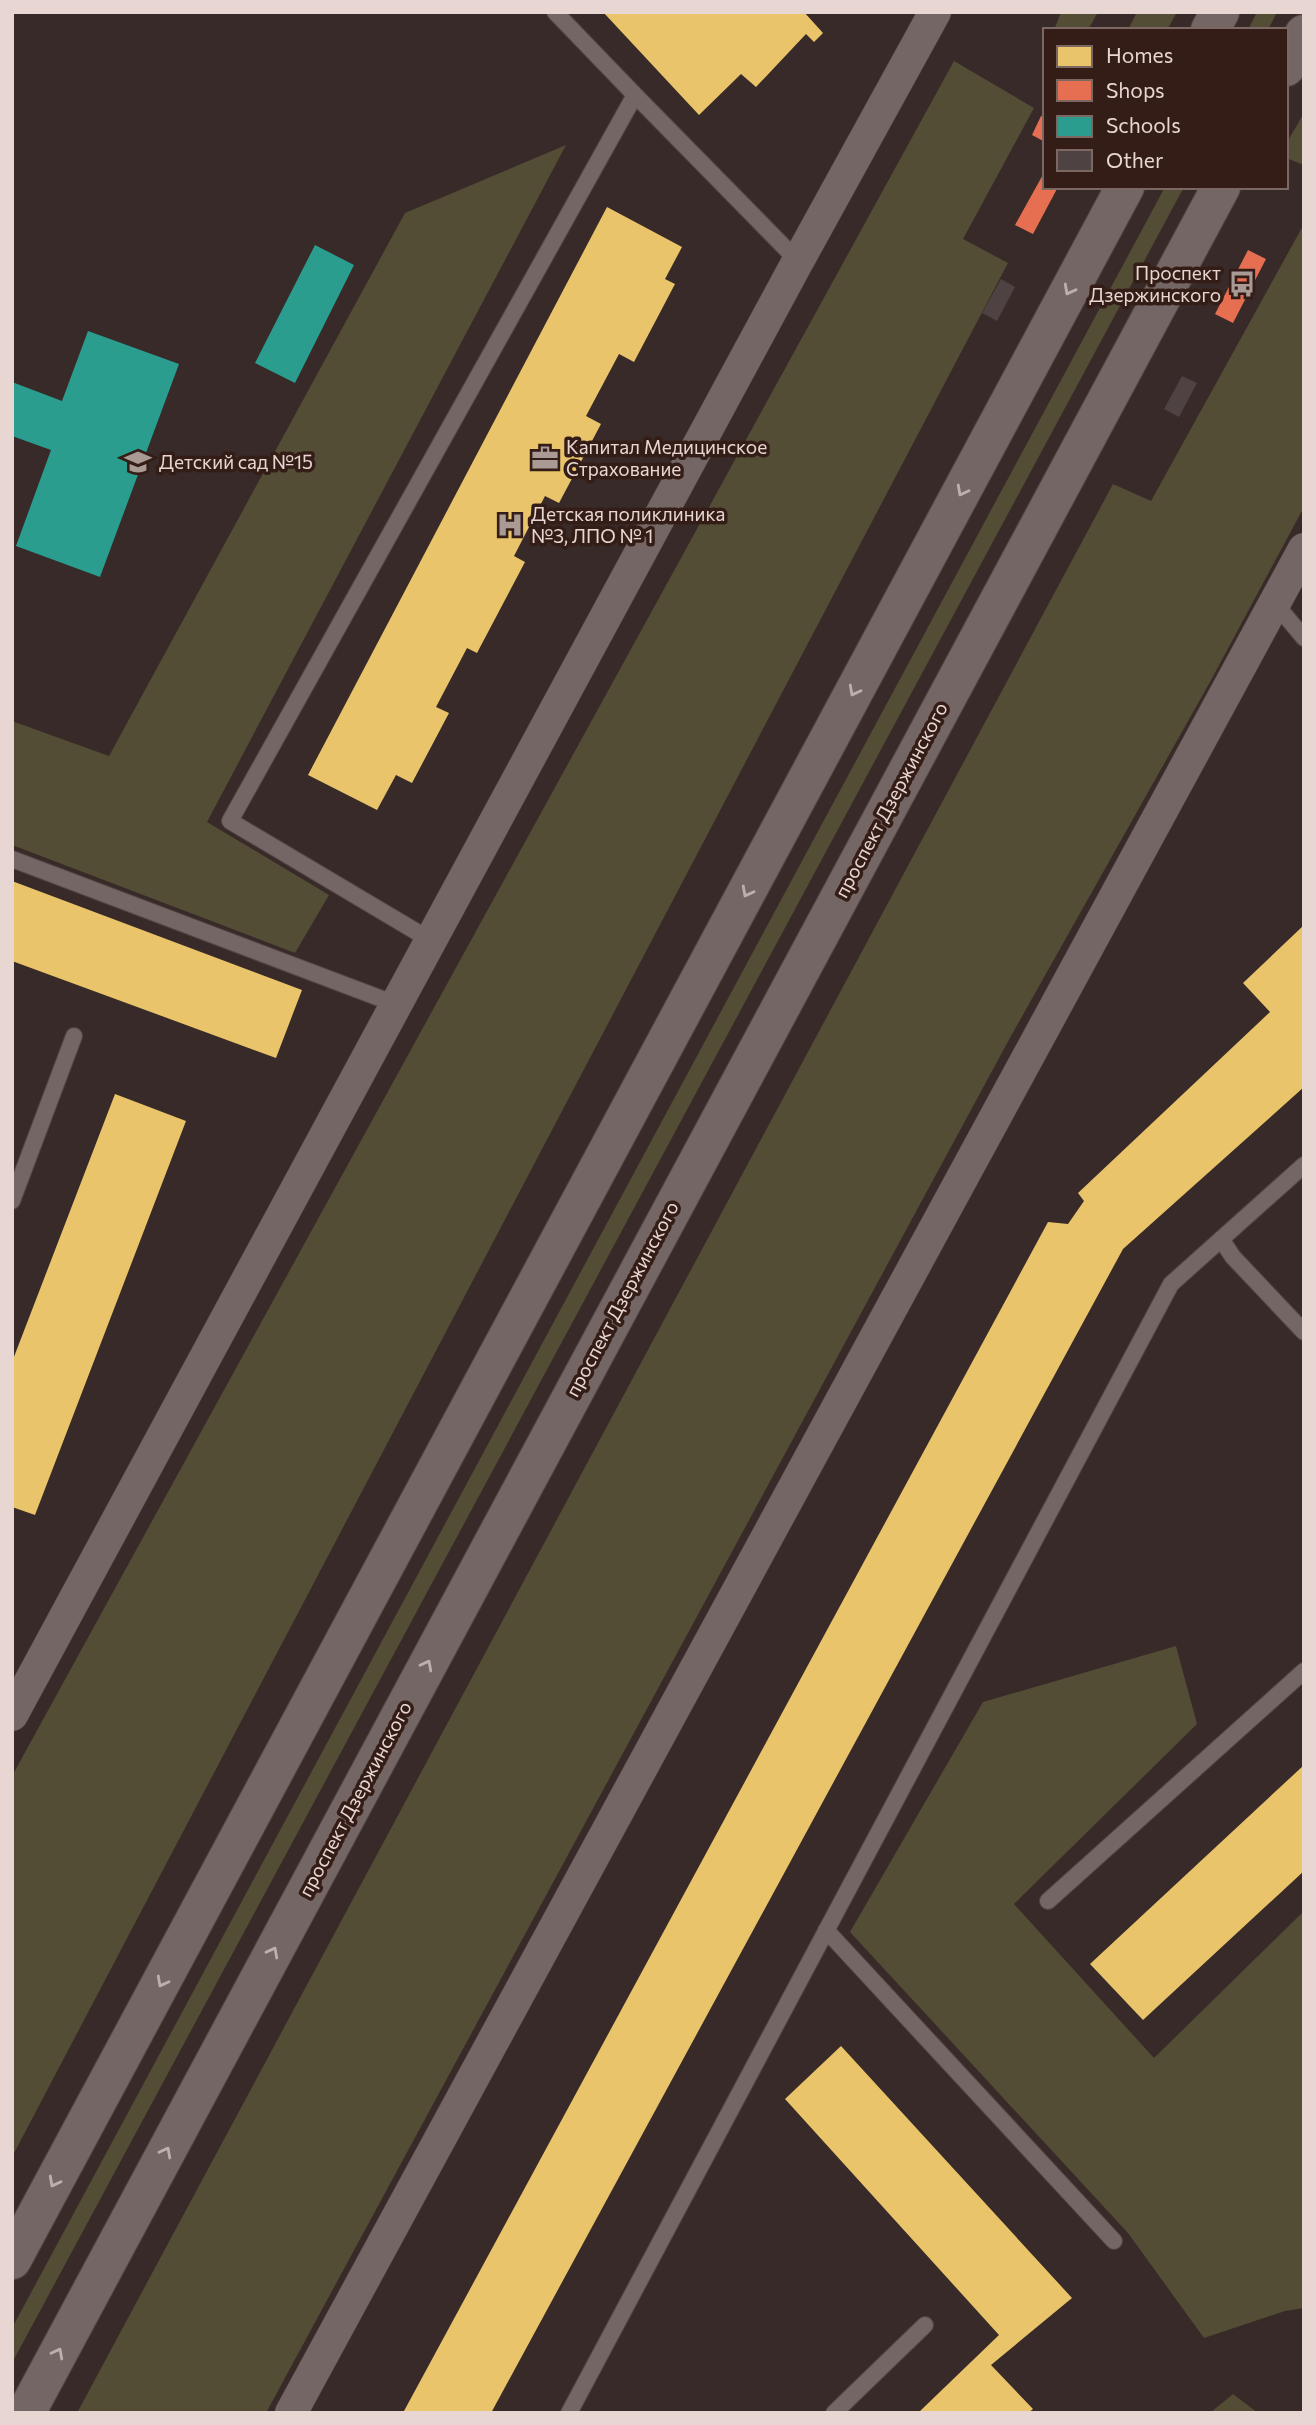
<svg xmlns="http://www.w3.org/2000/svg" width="1316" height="2425" font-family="Commissioner,sans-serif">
<rect width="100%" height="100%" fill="#382a28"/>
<path fill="#524d34" d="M1061 12H1098L1088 30H1054Z
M1137 12H1177L1167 30H1128Z
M1257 12H1277L1268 30H1248Z
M954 61 1034 108 963 239 1008 263 12 2157V1776Z
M1304 113V165L1286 158V144Z
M566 145 207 822 329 895 295 953 12 845V721L109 756 405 213Z
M1165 187H1184L12 2363V2328Z
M1304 224V507L1210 682 1011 1036 266 2413H77L1113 484 1151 501Z
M1176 1646 1197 1724 1014 1904 1154 2058 1304 1911V2308L1285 2311 1204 2338 1128 2233 850 1932 983 1702Z
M1233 2394 1258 2413H1210Z"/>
<path fill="#e9c46a" d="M603 12H804L823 33 814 42 806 34 756 87 741 74 699 115Z
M607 207 682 247 665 279 675 284 634 362 619 354 586 416 601 424 559 503 545 496 514 556 525 562 477 653 467 648 436 707 449 713 412 783 396 775 377 810 308 775Z
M12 881 302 990 276 1058 12 961Z
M1304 925V1087L1123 1249 491 2413 404 2411 1048 1222 1068 1224 1084 1201 1078 1193 1270 1012 1243 983Z
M115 1094 186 1121 35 1515 12 1507V1362Z
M1304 1765V1871L1143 2020 1090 1964Z
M841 2046 1072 2298 991 2365 1033 2409 1028 2413H918L999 2335 785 2099Z"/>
<path fill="#e76f51" d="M1041 116 1045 117V142L1032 135Z
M1045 171V187H1058L1033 234 1015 225Z
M1248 250 1266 259 1233 323 1215 314Z"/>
<path fill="#2a9d8f" d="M315 245 354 265 295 383 255 363Z
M88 331 179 364 100 577 16 546 51 450 12 436V382L62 401Z"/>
<path fill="#4f4243" d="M1001 279 1015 287 997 321 982 313Z
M1182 376 1197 383 1179 417 1164 409Z"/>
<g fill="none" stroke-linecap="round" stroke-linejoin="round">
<g stroke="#534644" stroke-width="18">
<path id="lane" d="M555 12 635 95
M1274 602 1304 638
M12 859 398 1005
M432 941 230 821 635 95 798 261
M12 1201 74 1036
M1221 1239 1233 1257 1304 1332
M1048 1901 1304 1671
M826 1930 1114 2241
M569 2413 1171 1284 1304 1165
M834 2413 925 2325"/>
</g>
<g stroke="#534644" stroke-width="33">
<path id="street" d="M12 1715 798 261 935 12
M291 2413 1304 549"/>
</g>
<g stroke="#534644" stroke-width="40">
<path id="secondary" d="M1210 30 1220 12
M1286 67 1304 34
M12 2260 1125 187
M26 2413 1221 187"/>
</g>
<use href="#lane" stroke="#736664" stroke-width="16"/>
<use href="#street" stroke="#736664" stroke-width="32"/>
<use href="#secondary" stroke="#736664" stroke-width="38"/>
</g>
<defs><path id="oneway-chevron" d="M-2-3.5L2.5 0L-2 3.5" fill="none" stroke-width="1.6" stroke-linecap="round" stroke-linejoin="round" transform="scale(1.75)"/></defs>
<g stroke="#beafac">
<use href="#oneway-chevron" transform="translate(1069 290) rotate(118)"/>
<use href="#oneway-chevron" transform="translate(962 491) rotate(118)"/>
<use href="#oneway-chevron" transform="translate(854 691) rotate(118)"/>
<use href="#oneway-chevron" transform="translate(747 892) rotate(118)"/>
<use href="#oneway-chevron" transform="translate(427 1665) rotate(-62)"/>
<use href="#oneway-chevron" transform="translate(273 1952) rotate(-62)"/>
<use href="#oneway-chevron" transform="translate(162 1982) rotate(118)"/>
<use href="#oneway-chevron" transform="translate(166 2152) rotate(-62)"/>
<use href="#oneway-chevron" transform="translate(54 2182) rotate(118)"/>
<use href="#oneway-chevron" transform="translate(58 2353) rotate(-62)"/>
</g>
<defs>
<g id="bus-bare" transform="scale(2.1)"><path d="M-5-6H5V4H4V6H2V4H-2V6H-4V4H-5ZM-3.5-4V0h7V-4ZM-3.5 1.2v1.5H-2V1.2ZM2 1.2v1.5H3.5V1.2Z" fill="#aa9a96" stroke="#351d17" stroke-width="2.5" paint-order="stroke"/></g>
<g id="office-bare" transform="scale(2.1)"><path d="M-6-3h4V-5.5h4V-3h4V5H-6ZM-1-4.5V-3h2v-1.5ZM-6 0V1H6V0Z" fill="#aa9a96" stroke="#351d17" stroke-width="2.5" paint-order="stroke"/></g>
<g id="school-bare" transform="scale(2.1)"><path d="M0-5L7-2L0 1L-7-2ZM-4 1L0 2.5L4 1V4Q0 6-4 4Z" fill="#aa9a96" stroke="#351d17" stroke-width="2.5" paint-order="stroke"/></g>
<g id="hospital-bare" transform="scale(2.1)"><path d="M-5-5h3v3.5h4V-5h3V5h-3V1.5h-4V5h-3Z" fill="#aa9a96" stroke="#351d17" stroke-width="2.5" paint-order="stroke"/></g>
</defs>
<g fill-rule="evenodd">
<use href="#bus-bare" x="1242" y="284"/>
<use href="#office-bare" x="545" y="458"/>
<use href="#school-bare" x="138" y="462"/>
<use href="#hospital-bare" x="510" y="525"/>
</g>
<g text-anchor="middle" stroke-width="7" stroke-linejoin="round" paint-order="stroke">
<g font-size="19" fill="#e7d6d2" stroke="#351d17" text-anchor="start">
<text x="1221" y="280" text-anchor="end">Проспект<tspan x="1221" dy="22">Дзержинского</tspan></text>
<text x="566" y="454">Капитал Медицинское<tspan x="566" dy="22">Страхование</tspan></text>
<text x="159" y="469">Детский сад №15</text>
<text x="531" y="521">Детская поликлиника<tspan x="531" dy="22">№3, ЛПО № 1</tspan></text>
</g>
<g font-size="19" fill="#e7d6d2" stroke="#351d17">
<text transform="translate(891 800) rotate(-62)" y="7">проспект Дзержинского</text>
<text transform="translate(622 1299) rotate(-62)" y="7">проспект Дзержинского</text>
<text transform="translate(355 1799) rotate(-62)" y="7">проспект Дзержинского</text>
</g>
</g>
<rect width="1316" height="2425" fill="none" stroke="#e7d6d2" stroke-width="28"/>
<rect x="1043" y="28" width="245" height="161" fill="#351d17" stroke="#7c6762" stroke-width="2"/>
<rect x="1057" y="46" width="35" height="21" fill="#e9c46a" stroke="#7c6762" stroke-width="2"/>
<text x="1106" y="63" font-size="21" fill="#e7d6d2">Homes</text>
<rect x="1057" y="80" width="35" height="21" fill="#e76f51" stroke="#7c6762" stroke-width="2"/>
<text x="1106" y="98" font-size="21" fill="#e7d6d2">Shops</text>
<rect x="1057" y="116" width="35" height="21" fill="#2a9d8f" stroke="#7c6762" stroke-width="2"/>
<text x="1106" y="133" font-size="21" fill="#e7d6d2">Schools</text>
<rect x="1057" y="150" width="35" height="21" fill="#4f4243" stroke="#7c6762" stroke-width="2"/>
<text x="1106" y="168" font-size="21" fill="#e7d6d2">Other</text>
</svg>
